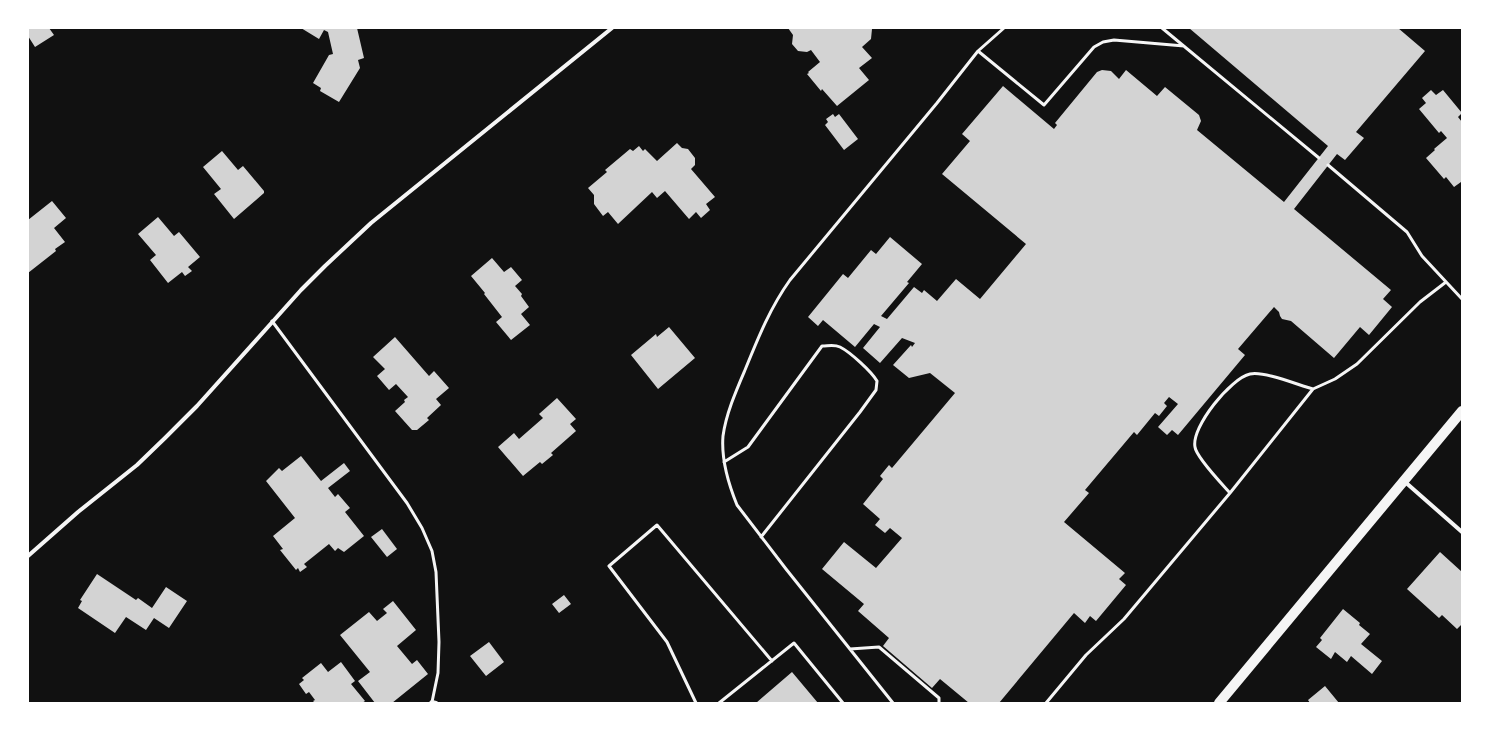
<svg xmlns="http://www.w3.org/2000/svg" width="1490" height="731" font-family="'Exo 2',sans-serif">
<rect width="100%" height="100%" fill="#111"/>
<path fill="#d3d3d3" d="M28 28H49L54 35 35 47 28 36Z
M301 28H357L364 58 358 60 360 68 339 102 320 91 321 88 313 83 329 55 333 54 328 32 324 30 319 39Z
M788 28H871L872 29 871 39 862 47 872 58 859 68 869 80 837 106 822 89 821 91 807 74 809 73 808 72 820 62 811 50 807 52 798 51 792 44 793 35Z
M1189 28H1398L1425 51 1356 132 1364 138 1345 160 1337 154 1294 209 1391 290 1383 299 1392 307 1369 335 1360 327 1334 358 1291 321 1282 319 1280 316 1279 312 1274 307 1238 349 1245 355 1178 435 1172 430 1167 435 1158 427 1178 404 1169 397 1164 403 1167 406 1159 416 1155 413 1137 435 1134 432 1085 490 1089 493 1064 522 1125 573 1119 579 1126 585 1096 621 1090 616 1085 623 1074 613 999 703H969L940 679 932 688 883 646 889 638 858 611 864 604 822 569 844 542 876 568 902 538 890 528 885 533 875 525 880 519 863 504 883 479 880 476 889 465 892 468 955 393 930 373 909 378 893 365 911 345 912 347 915 343 902 338 880 363 863 348 880 327 874 324 855 347 823 320 818 326 808 317 843 274 848 278 871 250 876 254 890 237 922 264 907 282 909 283 881 316 887 319 914 287 922 293 924 290 937 301 956 279 980 299 1026 244 942 174 970 141 962 134 1003 86 1054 129 1057 125 1055 123 1097 72 1102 70 1111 71 1119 79 1126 70 1157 96 1165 87 1199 115 1201 121 1197 130 1284 202 1328 146Z
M1431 90 1436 95 1443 90 1462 113 1458 117 1462 122V183L1461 182 1454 187 1446 177 1444 179 1426 158 1435 150 1434 149 1447 138 1441 131 1439 133 1419 109 1426 103 1422 98Z
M833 114 835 117 839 114 858 139 844 150 825 125 828 122 826 119Z
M677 143 682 148 688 149 695 158V165L691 169 715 197 706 204 710 210 701 218 696 212 689 219 665 191 657 198 652 192 618 224 608 212 603 216 594 204V195L588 188 607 172 605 170 630 149 633 151 639 146 643 151 645 149 657 161Z
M222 151 238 170 243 166 264 191V193L234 219 214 194 221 189 203 167Z
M52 201 66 218 54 228 65 242 55 249 56 251 28 273V220Z
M158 217 174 236 179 232 200 257 188 267 192 271 185 276 182 272 168 283 150 260 156 255 138 234Z
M492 258 504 272 511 267 522 280 515 286 522 294 521 296 529 307 521 314 530 325 511 340 496 322 502 317 484 294 485 293 471 276Z
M669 327 695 358 658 389 631 355 656 334 657 337Z
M395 337 429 376 434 371 449 388 436 399 441 405 427 418 429 420 417 430H412L395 411 405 402 404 400 408 397 396 384 389 390 377 376 385 369 373 357Z
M557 398 576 419 570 424 576 431 551 453 553 455 542 464 540 462 523 476 498 447 514 433 519 439 543 418 539 414Z
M301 456 321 481 344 463 350 471 328 488 335 497 338 494 350 508 345 512 364 536 344 552 338 548 335 551 329 544 304 564 307 567 300 572 298 568 296 570 280 550 283 549 273 536 295 518 266 481 279 468 282 471Z
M382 529 397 549 387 557 371 537Z
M1440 552 1462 572V624L1457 629 1442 615 1439 618 1407 589Z
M97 574 136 600 138 598 152 608 166 587 187 601 169 628 154 618 146 630 126 617 115 633 78 608 82 601 80 600Z
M564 595 571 604 559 613 552 604Z
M393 601 416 630 397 646 412 664 417 660 428 674 392 703H375L358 681 370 672 340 635 369 612 377 621 387 613 383 609Z
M1343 609 1360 623 1359 625 1370 634 1361 644 1382 661 1372 674 1351 656 1347 662 1335 652 1331 659 1316 647 1322 640 1320 638Z
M489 642 504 662 486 676 470 656Z
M341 662 355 681 351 684 365 701 362 703H315L313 701 315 700 309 692 306 694 299 684 304 680 302 678 321 663 328 672Z
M792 672 818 703H756Z
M1325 686 1339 703H1310L1308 700Z"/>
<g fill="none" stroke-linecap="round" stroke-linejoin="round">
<path stroke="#f5f5f5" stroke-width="3" d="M1162 28 1319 158
M978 51 1044 105 1094 47 1103 42 1114 40 1184 46
M1328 165 1407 232 1422 256 1462 299
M272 321 407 503 422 528 432 551 436 572 439 642 438 673 432 702
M724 462 748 447 822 346C828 346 834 344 840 347 850 352 871 371 877 381L876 390 860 412 761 537
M1230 493C1222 484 1196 457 1195 447 1191 427 1231 378 1250 374 1265 371 1298 385 1313 389
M850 649 879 647 939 698V703
M696 703 667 642 609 566 657 525 772 661
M719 703 794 643 843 703
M893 703 786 569 737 505C728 483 721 460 723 436 726 414 736 391 745 370 758 338 770 308 790 280L937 103 978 51 1004 28
M1046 703 1086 655 1124 619 1230 493 1313 389 1335 379 1357 364 1420 302 1446 282"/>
<path stroke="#f5f5f5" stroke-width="4" d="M1404 481 1462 532
M28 556 78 512 137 465 165 438 197 406 301 290 325 266 371 223 612 28
M431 703 432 702 436 703"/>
<path stroke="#f5f5f5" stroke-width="10" d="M1219 703 1462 411"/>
</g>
<rect width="1490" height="731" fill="none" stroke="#ffffff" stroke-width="58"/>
</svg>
